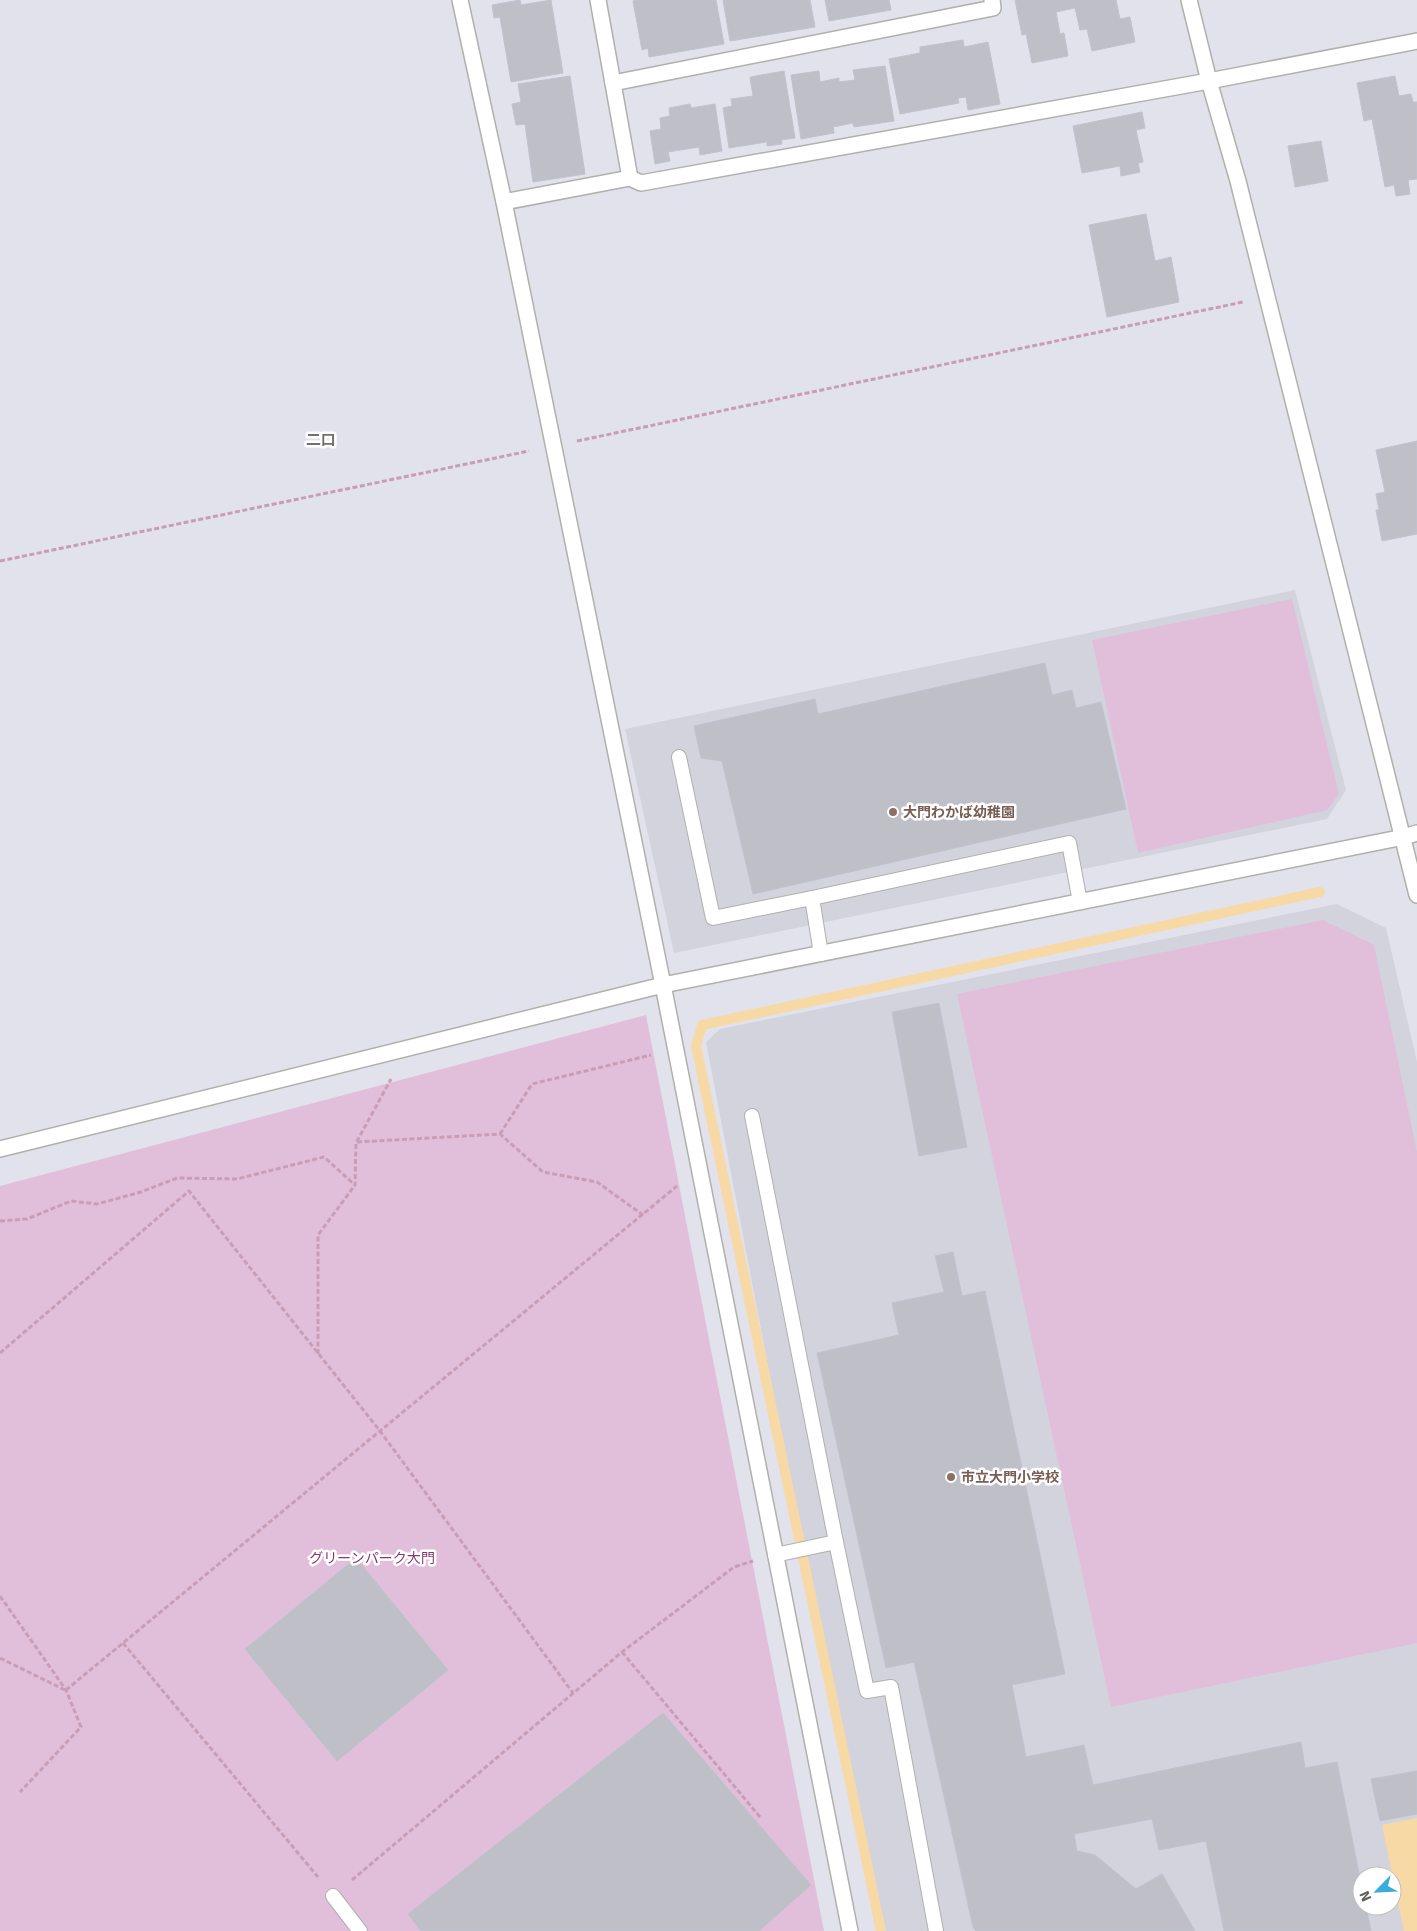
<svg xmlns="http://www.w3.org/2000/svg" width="1417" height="1931" viewBox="0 0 1417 1931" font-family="Signika,'Noto Sans JP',sans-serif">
	<rect width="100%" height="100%" fill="#e1e2eb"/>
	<g fill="#d3d3de" fill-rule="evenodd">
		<path d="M1295,590L1346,790L1327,819L674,953L625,729Z"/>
		<path d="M1337,904L1386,928L1417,1062V1931H876L706,1042L720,1029ZM1362,1876H1392V1906H1362Z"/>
	</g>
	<g fill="#e1bfdb">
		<path d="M1292,599L1339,794L1327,810L1138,853L1092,640Z"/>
		<path d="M1323,920L1374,945L1417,1152V1643L1111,1707L957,994Z"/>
		<path d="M646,1015L824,1931H0V1186Z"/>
	</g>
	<path fill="#f7d9a6" d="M1417,1818V1931H1404L1382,1825Z"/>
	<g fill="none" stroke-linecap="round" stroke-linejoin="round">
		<path stroke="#f7d9a6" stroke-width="10" d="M881,1931L696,1046L702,1025L1320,892"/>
	</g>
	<g fill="#bebfc7" stroke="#c0c2cf">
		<path d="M520,0L521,5L551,0L563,73L511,82L500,17L494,18L492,5Z"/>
		<path d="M637,0H716L724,44L649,57L648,48L642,50L633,1Z"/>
		<path d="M723,0H810L815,27L730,41Z"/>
		<path d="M825,0H889L891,10L829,21Z"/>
		<path d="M1015,0H1116L1120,19L1130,17L1135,42L1092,51L1087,29L1080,30L1075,8L1056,12L1060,34L1064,33L1068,56L1032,63L1026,34L1022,35Z"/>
		<path d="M963,40L964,47L988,42L1000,104L968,110L966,97L958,98L959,103L900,114L889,59L920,53V47Z"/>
		<path d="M885,66L894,121L854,127L853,123L833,127L834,133L801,139L791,75L819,71L820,82L839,78V82L855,80L853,70Z"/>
		<path d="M784,71L795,138L781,140L782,144L767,146V142L729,148L723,108L732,106L731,99L753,96L750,77Z"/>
		<path d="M570,76L585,174L533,182L525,124L516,125L512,104L521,102L518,84Z"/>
		<path d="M1395,76L1399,96L1411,94L1413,102H1417V179L1408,180L1410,194L1396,196L1394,185L1385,187L1372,119L1364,121L1357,83Z"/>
		<path d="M690,104L691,108L715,104L722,151L700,155L699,147L668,152L670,161L655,164L650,131L661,129L660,118L670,116L669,108Z"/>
		<path d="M1142,112L1145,128L1136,130L1143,162L1138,163L1140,172L1121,176L1120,166L1082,173L1073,126Z"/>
		<path d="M1321,141L1328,181L1295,187L1288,146Z"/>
		<path d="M1146,214L1155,261L1171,257L1179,302L1107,317L1089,225Z"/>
		<path d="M1417,441V534L1382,541L1376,510H1379L1376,494L1385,492L1376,450Z"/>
		<path d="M1045,663L1052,695L1072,690L1076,708L1101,702L1126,809L753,894L722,761L701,758L694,726L815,699L818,714Z"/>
		<path d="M939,1003L967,1147L919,1156L892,1012Z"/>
		<path d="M953,1252L962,1296L985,1291L1065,1674L1012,1685L1026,1757L1084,1745L1093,1785L1301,1742L1305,1768L1337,1762L1362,1888V1906H1366L1371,1931H1224L1206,1841L1159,1850L1152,1819L1074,1834L1077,1851L1095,1855L1136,1889L1162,1874L1195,1931H976L973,1927L914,1662L886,1668L817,1353L899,1335L892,1303L944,1292L935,1256Z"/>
		<path d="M356,1558L448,1670L337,1761L245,1649Z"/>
		<path d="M663,1713L811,1885L759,1931H421L408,1914Z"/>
		<path d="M1417,1771V1814L1380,1821L1371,1779Z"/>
	</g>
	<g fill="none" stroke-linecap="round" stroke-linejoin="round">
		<defs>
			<g id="service">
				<path d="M679,757L713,918L812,898L821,954"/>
				<path d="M812,898L1069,843L1080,902"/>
				<path d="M752,1116L836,1542L775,1555"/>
				<path d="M836,1542L867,1691L891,1687L936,1931"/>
				<path d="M333,1896L360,1931"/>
			</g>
			<g id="minor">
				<path d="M460,0L504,202L663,985"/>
				<path d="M613,83L993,8L992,0"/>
				<path d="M630,178L641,183L1209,81L1417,41"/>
				<path d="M504,202L630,178L598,0"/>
				<path d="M1404,837L1417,833"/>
			</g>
			<g id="tertiary">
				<path d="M1189,0L1209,81L1238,181L1417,895"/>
				<path d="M663,985L850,1931"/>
				<path d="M0,1149L663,985L1404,837"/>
			</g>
		</defs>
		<use href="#service" stroke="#b1b0ab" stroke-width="16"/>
		<use href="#minor" stroke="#b1b0ab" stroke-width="18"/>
		<use href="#tertiary" stroke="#b1b0ab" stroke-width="18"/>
		<g stroke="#c99eb5" stroke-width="3" stroke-dasharray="5 2.5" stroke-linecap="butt">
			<path d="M577,441L1243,302"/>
			<path d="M0,561L529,451"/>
			<path d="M500,1134L532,1084L651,1055"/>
			<path d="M357,1142L500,1134L543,1172L597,1182L643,1215"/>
			<path d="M0,1221L27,1219L71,1201L97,1204L141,1192L177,1178L237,1179L324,1157L355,1185L356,1143L391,1079"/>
			<path d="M0,1353L189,1191L380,1431L573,1693"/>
			<path d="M318,1354V1235L355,1185"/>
			<path d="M0,1596L66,1690L81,1727L20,1792"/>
			<path d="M123,1643L318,1877"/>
			<path d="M622,1652L760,1817"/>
			<path d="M0,1658L65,1690"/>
			<path d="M66,1690L677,1186"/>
			<path d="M352,1880L622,1652L734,1567L753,1561"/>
		</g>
		<use href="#service" stroke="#fff" stroke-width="14"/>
		<use href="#minor" stroke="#fff" stroke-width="15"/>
		<use href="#tertiary" stroke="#fff" stroke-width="15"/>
	</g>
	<g fill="#8d6e63" stroke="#fff" stroke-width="2">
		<circle cx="893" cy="812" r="5"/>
		<circle cx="951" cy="1477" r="5"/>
	</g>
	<g text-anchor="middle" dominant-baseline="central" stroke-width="5" stroke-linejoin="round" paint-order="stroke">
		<g font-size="14" font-weight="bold" fill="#785e54" stroke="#fff" text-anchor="start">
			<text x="903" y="812">大門わかば幼稚園</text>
			<text x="961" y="1477">市立大門小学校</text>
		</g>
		<g font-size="14" fill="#7f3b6e" stroke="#fff">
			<text x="372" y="1558">グリーンパーク大門</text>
		</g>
		<g font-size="15" font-weight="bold" fill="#73706b" stroke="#fff">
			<text x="321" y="440">二口</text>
		</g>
	</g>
	<g transform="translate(1377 1891) rotate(246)"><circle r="24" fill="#ffffff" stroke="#c0bfbd"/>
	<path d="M0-4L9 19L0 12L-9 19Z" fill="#39adda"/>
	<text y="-8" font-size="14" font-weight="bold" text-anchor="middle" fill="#615f5a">N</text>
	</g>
</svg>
